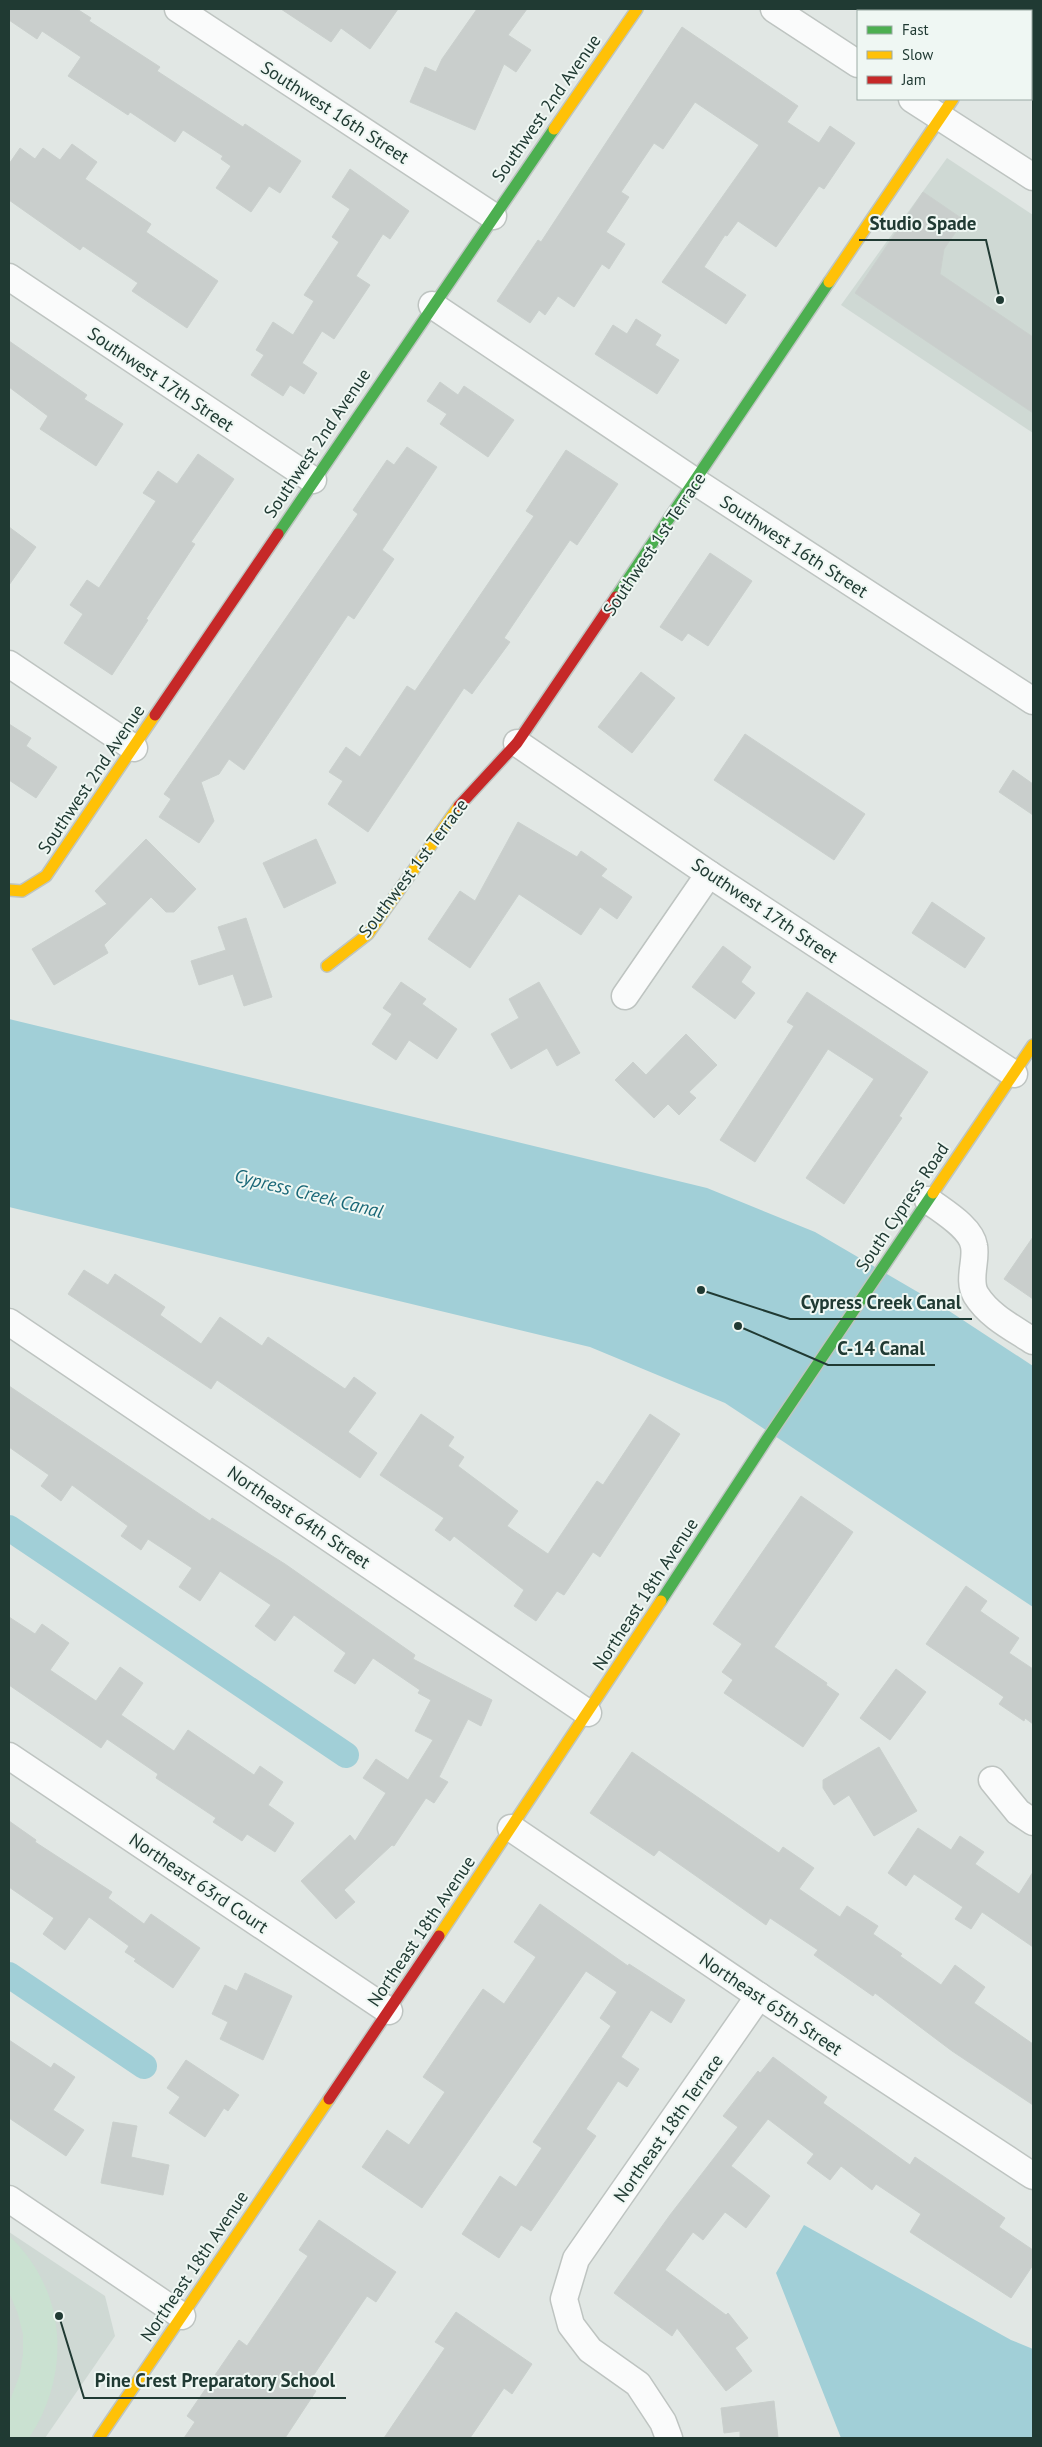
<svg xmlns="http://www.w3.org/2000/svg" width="1042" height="2447" viewBox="0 0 1042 2447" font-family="'PT Sans',sans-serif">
	<rect width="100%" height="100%" fill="#e1e7e4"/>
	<g fill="#cfd9d4">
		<path d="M947,158L1033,215V433L841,305Z"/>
		<path d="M9,2232L105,2296L115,2336L45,2438H9Z"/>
	</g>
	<path fill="#cae1d1" d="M9,2236C67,2289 72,2374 29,2438H9V2403L20,2374L23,2354V2334L18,2314L9,2292Z"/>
	<g fill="#a1cfd7">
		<path d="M9,1019L707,1188L815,1232L940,1305L1033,1366V1607L725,1403L590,1347L9,1207Z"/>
		<path d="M804,2225L1011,2340L1033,2349V2438H841L776,2273Z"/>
	</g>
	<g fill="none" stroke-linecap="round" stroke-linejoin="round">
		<g stroke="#a1cfd7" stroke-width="26">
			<path d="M9,1528L346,1755"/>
			<path d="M9,1975L144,2066"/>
		</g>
	</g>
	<g fill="#c9cecc" stroke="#cad0cd">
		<path d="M9,9H77L91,18L89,21L160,67L157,71L243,127L245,124L301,161L280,193L269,186L251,212L216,188L231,166L221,159L223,156L183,130L175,142L130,112L128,115L68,76L81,57L42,31L37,39L9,20Z"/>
		<path d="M281,9H398L370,49L341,28L331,42Z"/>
		<path d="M477,9H527L508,35L531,50L516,72L504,64L475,130L410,102L425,67L436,72L442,59Z"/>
		<path d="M682,27L798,106L787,122L819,143L830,126L855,143L824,189L819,186L776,247L738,221L727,236L725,235L704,267L746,295L726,324L662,282L759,145L695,102L663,149L654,143L621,192L629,197L606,232L625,244L609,269L602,264L574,307L558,296L545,315L539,310L530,323L497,301L538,240L541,242Z"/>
		<path d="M72,144L97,162L85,179L151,224L146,232L218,281L187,328L132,291L138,283L83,246L80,250L9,200V164L20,148L35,159L43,148L60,160Z"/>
		<path d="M350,169L409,211L390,239L383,234L356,276L370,285L334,339L322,331L302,363L317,373L304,394L290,385L283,396L251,375L264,355L256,350L273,322L293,335L314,301L304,295L339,242L332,237L350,209L332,197Z"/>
		<path d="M923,192L964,220L944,249L940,274L1033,337V413L855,293Z"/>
		<path d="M636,319L661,335L655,345L679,360L657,394L595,354L613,325L627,334Z"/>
		<path d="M9,341L87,395L84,399L123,424L96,466L40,429L48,416L9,387Z"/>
		<path d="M440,382L458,395L464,386L514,420L488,457L440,424L447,414L427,401Z"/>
		<path d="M407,447L437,467L382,550L394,559L354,619L348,615L244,770L229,759L219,774L201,782L214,821L199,843L159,817L171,799L164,794L358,514L353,510L387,460L394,465Z"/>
		<path d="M566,450L618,484L577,545L570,540L504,638L510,642L472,694L464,688L368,832L328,804L343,781L329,772L346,747L360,757L407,686L415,691L534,516L526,511Z"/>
		<path d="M198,454L234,479L191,542L195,544L146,619L148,620L112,675L64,643L83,614L70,605L87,580L99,588L156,501L143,493L158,471L177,484Z"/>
		<path d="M9,527L36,547L9,585Z"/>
		<path d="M710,553L752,581L708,646L688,633L682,641L660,627Z"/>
		<path d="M641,672L675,698L632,753L598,727Z"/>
		<path d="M9,724L31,738L26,746L57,767L36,798L9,780Z"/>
		<path d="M745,734L865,814L834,860L714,780Z"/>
		<path d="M1013,770L1033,784V815L999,792Z"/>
		<path d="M518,822L577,857L581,851L607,869L601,876L632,897L617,919L600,907L581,935L519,894L470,968L428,939L460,891L475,901Z"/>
		<path d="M146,839L196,889L174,912H166L151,897L104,945L108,953L54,985L32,949L107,904L95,891Z"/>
		<path d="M316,839L336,883L284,908L263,863Z"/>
		<path d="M932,902L985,938L965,968L912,933Z"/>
		<path d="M246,918L272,997L244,1006L233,974L199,985L191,961L226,950L218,927Z"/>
		<path d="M723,946L751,967L741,982L755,993L735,1019L692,987Z"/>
		<path d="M401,982L426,999L422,1004L457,1029L437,1059L409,1040L396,1060L372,1044L392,1014L383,1008Z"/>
		<path d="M539,982L580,1053L557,1066L547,1048L511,1069L491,1034L519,1018L509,999Z"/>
		<path d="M807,992L928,1072L899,1116L902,1118L844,1204L806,1178L874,1079L828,1049L755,1162L720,1140L794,1026L787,1022Z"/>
		<path d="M686,1034L717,1065L689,1092L696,1098L679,1115L668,1104L654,1118L615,1080L633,1062L646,1075Z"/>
		<path d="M1033,1237V1299L1004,1279Z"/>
		<path d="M84,1270L108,1285L115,1274L165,1307L160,1315L201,1344L220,1317L262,1346L268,1337L345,1389L354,1377L376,1393L348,1432L377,1453L360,1478L217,1380L211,1389L68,1294Z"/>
		<path d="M9,1386L210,1521L212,1518L285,1564L415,1655L413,1659L492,1700L481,1726L468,1719L439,1777L448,1782L434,1803L426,1798L394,1846L392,1845L344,1890L355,1902L336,1919L301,1881L350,1835L355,1841L386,1793L363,1778L376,1759L408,1780L433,1740L415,1731L431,1700L418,1693L420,1690L373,1658L355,1684L334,1671L346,1653L294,1615L275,1641L255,1626L271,1605L220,1571L200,1601L179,1587L192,1568L148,1539L141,1550L121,1536L128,1526L72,1485L61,1501L41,1486L49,1475L9,1447Z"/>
		<path d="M421,1414L454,1437L448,1446L464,1457L458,1466L518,1511L507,1526L548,1554L597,1481L603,1485L650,1414L680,1434L600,1557L593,1552L564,1595L557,1591L536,1621L514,1606L524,1590L454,1536L450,1541L435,1530L444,1518L380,1475Z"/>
		<path d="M801,1496L853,1532L774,1647L827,1683L826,1685L839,1694L803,1747L724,1693L733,1680L722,1672L742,1644L713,1624Z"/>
		<path d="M966,1586L987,1601L980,1611L1019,1638L1009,1653L1033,1669V1724L1025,1718L1024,1721L999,1704L1004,1697L926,1644Z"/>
		<path d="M9,1617L35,1634L42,1624L69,1643L50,1670L96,1701L120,1667L143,1683L121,1715L174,1751L188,1730L254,1775L260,1766L283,1782L268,1805L294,1823L275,1852L247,1834L242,1841L213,1822L216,1818L156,1778L158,1774L107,1739L101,1748L9,1685Z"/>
		<path d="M896,1669L926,1692L890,1740L860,1718Z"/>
		<path d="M879,1747L917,1811L874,1836L849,1795L834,1805L823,1788V1780Z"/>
		<path d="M632,1752L779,1853L783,1847L814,1868L799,1889L840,1917L847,1906L878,1926L873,1934L902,1954L900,1956L941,1985L955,1965L985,1987L974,2003L1033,2044V2105L952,2051L875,1993L873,1996L814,1955L818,1950L770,1918L766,1925L659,1850L654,1856L590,1813Z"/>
		<path d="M9,1821L36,1840L35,1842L112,1892L108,1898L144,1924L151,1914L200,1948L173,1988L134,1961L136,1959L125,1952L129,1946L89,1917L65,1950L43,1934L54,1918L9,1887Z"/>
		<path d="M918,1828L951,1850L960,1836L984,1852L975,1864L1019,1894L1033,1872V1947L982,1912L971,1929L955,1919L963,1907L914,1874L906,1886L888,1873Z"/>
		<path d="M540,1904L628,1966L629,1964L685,2000L671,2023L651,2010L621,2057L639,2069L627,2087L618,2081L586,2129L596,2136L531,2231L521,2225L499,2258L462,2234L500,2176L516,2187L542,2148L533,2142L611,2026L600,2018L617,1992L586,1971L422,2208L362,2167L387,2130L409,2145L445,2092L423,2077L458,2025L483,1989L504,2004L536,1957L514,1942Z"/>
		<path d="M245,1973L292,1996L263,2060L220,2039L228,2022L212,2014L225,1985L237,1991Z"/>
		<path d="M9,2040L51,2068L54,2063L75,2077L53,2110L84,2130L66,2156L9,2118Z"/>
		<path d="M773,2057L827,2097L823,2103L910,2165L915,2157L1005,2218L999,2227L1033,2250V2265L1011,2298L910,2232L921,2214L876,2184L872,2190L841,2166L830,2180L807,2163L814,2154L768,2119L731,2166L770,2196L746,2228L725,2212L703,2240L693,2232L665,2270L726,2315L728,2313L748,2338L735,2348L752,2371L726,2391L677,2328L672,2336L614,2293L670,2215L738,2127L723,2116L758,2071L760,2073Z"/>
		<path d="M186,2060L239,2095L228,2111L224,2108L205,2137L169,2113L180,2097L167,2088Z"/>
		<path d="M113,2122L137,2126L131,2157L169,2165L163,2195L101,2183Z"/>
		<path d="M319,2220L396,2272L376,2302L367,2296L307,2385L316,2391L285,2438H184L195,2422L187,2416L239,2340L247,2346L308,2256L299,2250Z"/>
		<path d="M456,2312L532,2364L512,2394L504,2388L470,2438H384L445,2348L435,2342Z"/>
		<path d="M774,2401L778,2438H740V2431L724,2433L721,2408Z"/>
	</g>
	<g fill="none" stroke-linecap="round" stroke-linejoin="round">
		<defs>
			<g id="street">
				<path d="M178,9L493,216"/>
				<path d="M774,9L858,64"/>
				<path d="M1013,11L1014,9"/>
				<path d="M912,99L1033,177"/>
				<path d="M9,277L313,480"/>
				<path d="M432,305L696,482L1033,701"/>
				<path d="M9,664L134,748"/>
				<path d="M517,743L709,874L1014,1074"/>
				<path d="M625,996L709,874"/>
				<path d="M928,1200C942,1211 971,1227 974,1246C977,1261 967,1280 976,1295C989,1316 1013,1328 1033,1341"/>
				<path d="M9,1322L588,1713"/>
				<path d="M9,1756L389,2011"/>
				<path d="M992,1780L1018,1812L1033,1822"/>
				<path d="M511,1828L759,1996L1033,2176"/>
				<path d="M9,2199L182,2316"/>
				<path d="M669,2438L663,2422L638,2384L590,2350L571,2325L564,2299L576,2259L759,1996"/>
			</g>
			<g id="fast">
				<path d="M278,534L554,129"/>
				<path d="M616,597L829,282"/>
				<path d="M661,1601L767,1439L933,1193"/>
			</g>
			<g id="slow">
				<path d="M554,129L637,9"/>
				<path d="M829,282L953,99"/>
				<path d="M9,890L22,891L46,876L155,715"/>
				<path d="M327,966L368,934L459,806"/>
				<path d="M933,1193L1033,1045"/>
				<path d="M439,1936L661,1601"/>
				<path d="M99,2438L329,2099"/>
			</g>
			<g id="jam">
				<path d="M155,715L278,534"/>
				<path d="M459,806L517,743L616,597"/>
				<path d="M329,2099L439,1936"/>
			</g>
		</defs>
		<use href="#street" stroke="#bec4c1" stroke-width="29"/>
		<use href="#fast" stroke="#bec5c2" stroke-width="14"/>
		<use href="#slow" stroke="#bec5c2" stroke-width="14"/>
		<use href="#jam" stroke="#bec5c2" stroke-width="14"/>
		<use href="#street" stroke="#fafbfb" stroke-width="26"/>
		<use href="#fast" stroke="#4caf50" stroke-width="11"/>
		<use href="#slow" stroke="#ffc107" stroke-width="11"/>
		<use href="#jam" stroke="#c62828" stroke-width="11"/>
	</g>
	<g text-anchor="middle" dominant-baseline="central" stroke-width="4" stroke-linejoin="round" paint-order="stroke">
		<g font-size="18" fill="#203a33" stroke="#eff7f3">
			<text transform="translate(546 108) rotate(-55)">Southwest 2nd Avenue</text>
			<text transform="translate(335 112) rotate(33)">Southwest 16th Street</text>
			<text transform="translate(161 379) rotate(34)">Southwest 17th Street</text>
			<text transform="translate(317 443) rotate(-56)">Southwest 2nd Avenue</text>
			<text transform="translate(654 544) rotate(-56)">Southwest 1st Terrace</text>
			<text transform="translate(794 546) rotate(33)">Southwest 16th Street</text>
			<text transform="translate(91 779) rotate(-56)">Southwest 2nd Avenue</text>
			<text transform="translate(413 868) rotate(-53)">Southwest 1st Terrace</text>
			<text transform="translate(765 910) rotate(34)">Southwest 17th Street</text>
			<text transform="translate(902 1207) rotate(-56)">South Cypress Road</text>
			<text transform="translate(299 1517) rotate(34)">Northeast 64th Street</text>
			<text transform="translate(645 1594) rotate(-57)">Northeast 18th Avenue</text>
			<text transform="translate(199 1883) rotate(34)">Northeast 63rd Court</text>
			<text transform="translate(421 1931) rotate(-56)">Northeast 18th Avenue</text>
			<text transform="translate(771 2004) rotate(34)">Northeast 65th Street</text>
			<text transform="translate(668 2128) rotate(-55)">Northeast 18th Terrace</text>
			<text transform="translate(194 2266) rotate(-56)">Northeast 18th Avenue</text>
		</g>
		<g font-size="19" font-style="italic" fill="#196777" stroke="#eff7f3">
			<text transform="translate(309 1193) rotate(14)">Cypress Creek Canal</text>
		</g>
	</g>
	<path fill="none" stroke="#203a33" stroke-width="2" d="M1000 300L986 240H859M701 1290L790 1319H972M738 1326L828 1365H935M59 2316L84 2398H346"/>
	<g fill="#203a33" stroke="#eff7f3" stroke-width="2">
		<circle cx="1000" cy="300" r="5"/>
		<circle cx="701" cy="1290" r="5"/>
		<circle cx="738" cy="1326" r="5"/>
		<circle cx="59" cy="2316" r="5"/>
	</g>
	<g font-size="19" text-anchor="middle" font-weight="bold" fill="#203a33" stroke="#eff7f3" stroke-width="4" stroke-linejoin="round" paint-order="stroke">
		<text x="923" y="230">Studio Spade</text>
		<text x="881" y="1309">Cypress Creek Canal</text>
		<text x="881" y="1355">C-14 Canal</text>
		<text x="215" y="2387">Pine Crest Preparatory School</text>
	</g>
	<rect width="1042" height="2447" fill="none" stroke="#203a33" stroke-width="20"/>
	<rect x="857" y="10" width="175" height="90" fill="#eff7f3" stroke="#9caba6"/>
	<rect x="867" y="26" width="25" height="8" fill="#4caf50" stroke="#9caba6"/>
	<text x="902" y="35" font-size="15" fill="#203a33">Fast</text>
	<rect x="867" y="51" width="25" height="8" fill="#ffc107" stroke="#9caba6"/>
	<text x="902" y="60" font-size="15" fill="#203a33">Slow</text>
	<rect x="867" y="76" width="25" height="8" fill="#c62828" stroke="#9caba6"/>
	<text x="902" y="85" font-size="15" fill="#203a33">Jam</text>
</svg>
